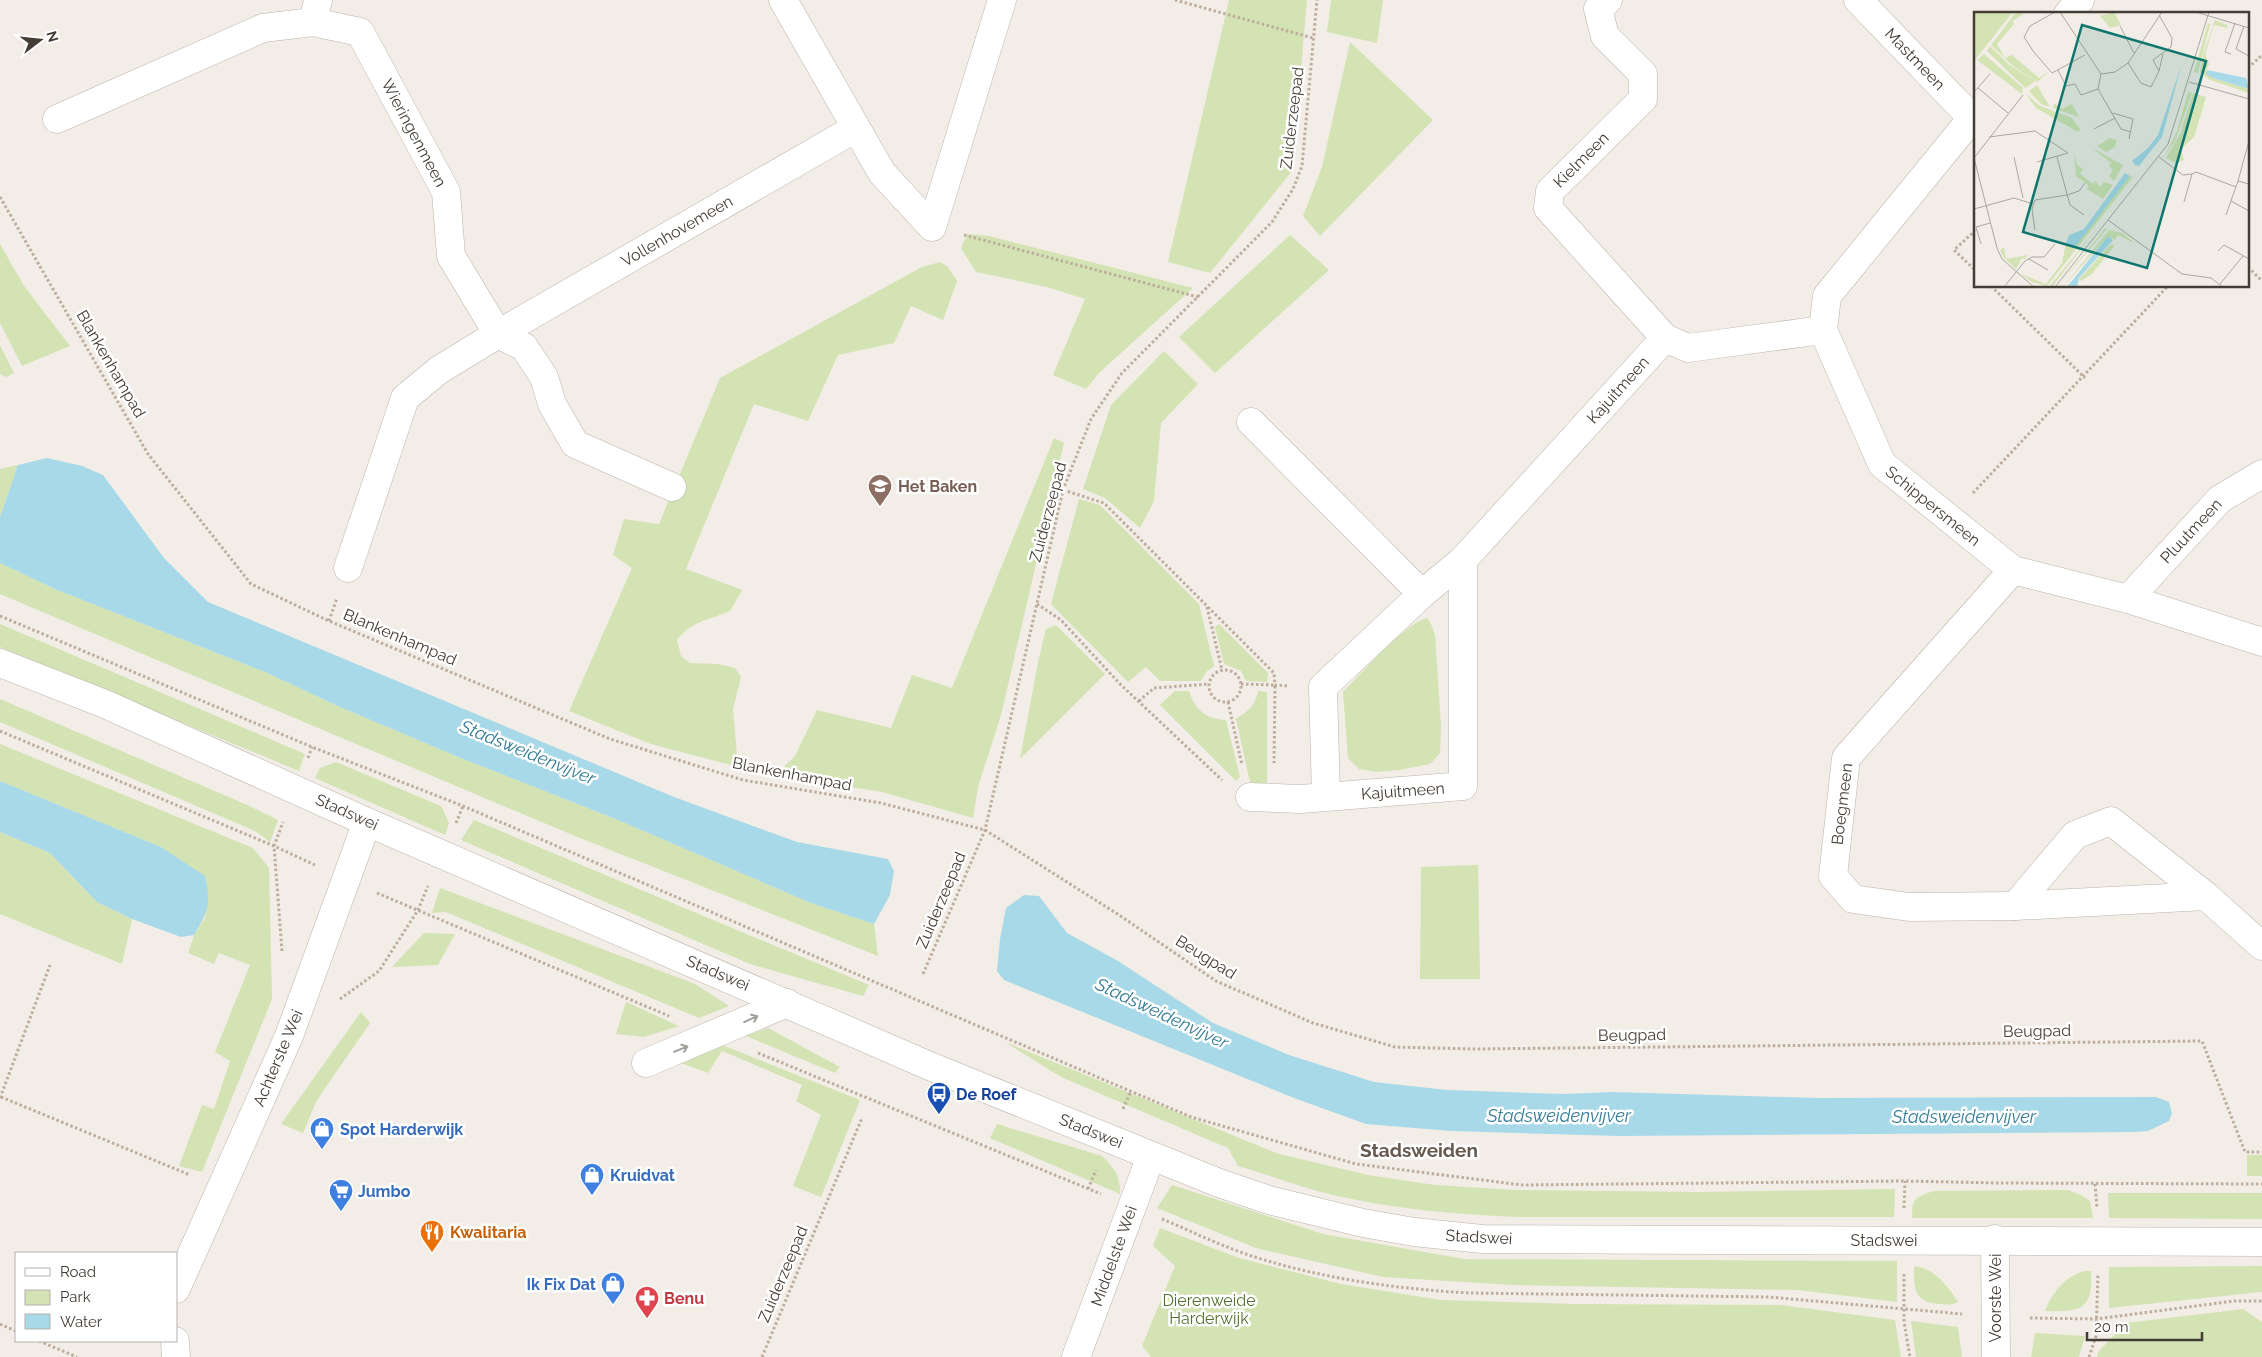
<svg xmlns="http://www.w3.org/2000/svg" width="2262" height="1357" viewBox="0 0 2262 1357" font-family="Raleway,sans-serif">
	<rect width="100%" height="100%" fill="#f2ede7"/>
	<g fill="#d4e3b3">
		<path d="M1229,0H1307L1292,171L1210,273L1168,262Z"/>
		<path d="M1331,0H1383L1377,43L1327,32Z"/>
		<path d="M1350,42L1433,120L1320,236L1303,216L1322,167Z"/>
		<path d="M967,234L989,236L1193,288L1100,372L1086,389L1053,375L1085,299L1047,287L976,272L961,248Z"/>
		<path d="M1290,235L1329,270L1215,373L1179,337Z"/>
		<path d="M0,244L24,286L70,346L22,366L0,323Z"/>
		<path d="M940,262L948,267L957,281L943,320L911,306L894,343L838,355L808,421L754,404L686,569L742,590L731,610C710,621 693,619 677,640L681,656L690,663L718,664L735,668L741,677L733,709L738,767L651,744L569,711L632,568L613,555L624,519L659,524L720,378L922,267Z"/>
		<path d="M0,345L14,373L6,377L0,374Z"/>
		<path d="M1164,351L1198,384L1161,423L1154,501L1140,528L1105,498L1083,489L1111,405Z"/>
		<path d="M1054,438L1064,443L1001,715L978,787L973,818L882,792L775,775L795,756L817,710L891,728L912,675L952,688Z"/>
		<path d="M18,465L0,517V469Z"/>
		<path d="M1079,499L1100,505L1199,604L1214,666L1206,672L1201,681H1160L1146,667L1128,682L1051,604Z"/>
		<path d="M0,563L55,589L265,672L340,707L456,756L618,820L811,903L874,924L878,956L575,836L0,594Z"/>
		<path d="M1427,618L1431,624L1435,635L1441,726L1440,753L1430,764L1399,770L1376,772L1359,769L1348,758L1343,692C1363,672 1402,625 1427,618Z"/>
		<path d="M0,624L305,754L299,771L0,647Z"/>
		<path d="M1219,624L1268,673L1267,682L1246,681L1241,671L1224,664L1215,627Z"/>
		<path d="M1056,625L1105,674L1020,759L1038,662L1046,629Z"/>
		<path d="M1175,691H1189C1195,710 1206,719 1226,720L1240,777L1236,781L1160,705Z"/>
		<path d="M1258,691L1267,692V791H1252L1236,719C1247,712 1256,705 1258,691Z"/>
		<path d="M0,699L245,804L278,820L270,842L255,831L0,722Z"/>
		<path d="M0,744L253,848L269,868L272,999L202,1172L179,1166L202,1105L214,1109L230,1061L215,1052L250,965L219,953L214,964L188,953L194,935L206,916L161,847L0,781Z"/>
		<path d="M336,762L441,806L449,823L445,835L315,778L320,768Z"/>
		<path d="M474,820L869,985L863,996L750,964L461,840Z"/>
		<path d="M0,832L50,853L96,901L132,919L122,964L0,914Z"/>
		<path d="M1478,865L1480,979H1420L1421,867Z"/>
		<path d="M440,888L695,984L729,1006L699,1018L446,912L432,913Z"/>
		<path d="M424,933L455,934L438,965L392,967Z"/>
		<path d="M626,1002L679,1026L644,1037L616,1034Z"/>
		<path d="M361,1012L370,1023L317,1100L303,1133L281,1124Z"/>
		<path d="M768,1028L840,1067L835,1073L746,1036Z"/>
		<path d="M1005,1042L1279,1154L1368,1175L1435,1185L1515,1190L1697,1192L1895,1189L1894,1217H1515C1454,1214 1393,1209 1333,1195C1301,1188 1270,1175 1238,1166L1228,1148L1061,1077Z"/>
		<path d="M722,1045L860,1100L821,1197L793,1186L821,1115L796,1101L802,1085L722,1051L708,1073L678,1062Z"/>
		<path d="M997,1124L1102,1156C1115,1169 1120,1175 1120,1194L990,1138Z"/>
		<rect x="2247" y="1155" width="15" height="21"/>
		<path d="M1172,1185L1323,1234L1464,1259L1897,1261V1302L1798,1290L1512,1285L1383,1277L1256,1248L1157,1208Z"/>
		<path d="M2068,1190L2083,1196L2090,1201L2093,1218H1912C1912,1198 1915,1197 1934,1191Z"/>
		<path d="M2108,1193H2262V1219L2109,1218Z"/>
		<path d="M1160,1228L1239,1258L1341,1284L1441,1300L1575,1304L1781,1305L1895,1320L1901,1357H1151L1142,1346L1175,1266L1153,1246Z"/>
		<path d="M1914,1266C1934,1268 1948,1286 1958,1302C1951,1306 1946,1304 1938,1304C1913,1302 1914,1287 1914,1266Z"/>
		<path d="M2262,1266V1292L2109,1308V1267Z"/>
		<path d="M2085,1271H2091C2093,1310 2081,1312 2045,1311C2052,1293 2065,1276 2085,1271Z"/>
		<path d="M2243,1309L2262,1322V1357H2097L2098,1352L2126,1323Z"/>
		<path d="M1911,1321L1958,1327L1962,1357H1916Z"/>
		<path d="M2035,1333L2085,1336L2079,1357H2031Z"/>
	</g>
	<g fill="#a8d9e9">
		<path d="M47,458L82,466L103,475L164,558L208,602L674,797L797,842L888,859L894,871L890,895L874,924L811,903L618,820L456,756L340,707L265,672L55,589L0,563V517L18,465Z"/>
		<path d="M0,781L161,847L205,876C211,904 209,910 194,935L181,937L132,919L97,902L50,853L0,832Z"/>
		<path d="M1024,895L1039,896L1067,933L1118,961L1213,1023L1289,1055L1374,1082L1447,1090L1564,1094L1612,1092L1818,1098L2156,1097L2169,1102L2172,1113L2169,1121L2148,1131L2134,1132L1619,1136L1451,1131L1366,1124L1294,1098L1004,980L997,971L1000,939L1006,908Z"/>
	</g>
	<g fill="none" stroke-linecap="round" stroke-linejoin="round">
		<defs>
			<g id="minor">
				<path d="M783,0L882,173L932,227L1002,0"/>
				<path d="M1608,0L1598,9L1605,36L1643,74V99L1550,191L1548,208L1665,338"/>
				<path d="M1858,0L1972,118"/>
				<path d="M2068,14L2080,0"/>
				<path d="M313,22L318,0"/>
				<path d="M1976,113L1827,296L1823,330L1882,464L2013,570L2128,599L2262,642"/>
				<path d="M57,119L263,28L313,22L360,32L446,192L451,256L498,334L524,347L544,377L552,404L575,444L672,487"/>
				<path d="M1251,422L1422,594"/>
				<path d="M348,568L405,398L439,370L498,334L856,128"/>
				<path d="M2013,570L1846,758L1833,876L1853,899L1909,907L2015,906"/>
				<path d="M2128,599L2220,499L2262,474"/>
				<path d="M0,663L105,704L367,822L932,1067L1219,1183L1269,1200L1363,1223L1414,1232L1482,1239L2262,1242"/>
				<path d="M1326,796L1323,687L1422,594L1463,560L1665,338L1688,348L1823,330"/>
				<path d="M1250,797L1301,799L1463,786V560"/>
				<path d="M2206,896L2015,906L2075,835L2111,821L2206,896L2262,946"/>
				<path d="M646,1063L787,1003"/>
				<path d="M1995,1239L1996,1357"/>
				<path d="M176,1289L289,1036L367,822"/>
				<path d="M175,1341L176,1357"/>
				<path d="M1076,1357L1151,1156"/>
			</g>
		</defs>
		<use href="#minor" stroke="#bcb3aa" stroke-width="29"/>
		<g stroke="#bdad9d" stroke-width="3" stroke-dasharray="2.5 2.5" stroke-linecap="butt">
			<path d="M1175,0L1313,38"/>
			<path d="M2248,68L2262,55"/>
			<path d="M0,197L148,454L251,584L329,621L610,739L743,780L881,803L985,830L1119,915L1216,981L1313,1023L1395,1047L1475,1049L2202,1041L2245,1152H2262"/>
			<path d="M1976,230L1954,250L1976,271"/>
			<path d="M964,235L1198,297"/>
			<path d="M2248,267L2262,281"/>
			<path d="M1991,286L2085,378"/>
			<path d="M1063,490L1104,503L1274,673L1275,685L1289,686"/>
			<path d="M1973,493L2168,286"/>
			<path d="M1037,604L1061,620L1120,684L1222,780"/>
			<path d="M1207,607L1222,670"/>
			<path d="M0,616L312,747L463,806L1191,1117L1356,1164L1522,1185L1905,1181L1999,1183L2262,1184"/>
			<path d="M329,621L337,598"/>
			<circle cx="1225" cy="686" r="16"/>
			<path d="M1241,684L1275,685L1274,763"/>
			<path d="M1139,701L1154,688L1209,684"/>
			<path d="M1228,702L1242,765"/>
			<path d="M0,731L274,846L315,865"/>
			<path d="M308,758L312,747"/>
			<path d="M456,823L463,806"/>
			<path d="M377,893L669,1016"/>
			<path d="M282,951L274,846L283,822"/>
			<path d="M923,974L985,830L1063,490L1091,419L1122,373L1272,222L1293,189L1302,166L1317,0"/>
			<path d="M340,999L379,971L418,910L428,886"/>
			<path d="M758,1053L1101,1194"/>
			<path d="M1,1097L190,1175"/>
			<path d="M0,1098L50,965"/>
			<path d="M1123,1109L1131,1091"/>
			<path d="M2095,1184L2097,1208"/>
			<path d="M1088,1189L1096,1170"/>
			<path d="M1904,1208L1905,1181"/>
			<path d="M1162,1219C1193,1232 1223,1247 1255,1257C1324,1279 1397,1289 1470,1293L1769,1297L1962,1314"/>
			<path d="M1904,1274V1322L1910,1357"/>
			<path d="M2030,1318L2096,1319L2234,1301H2262"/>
			<path d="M0,1324L16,1331"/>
			<path d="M39,1341L77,1357"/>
			<path d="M762,1357L862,1118"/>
			<path d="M2089,1357L2096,1336L2098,1274"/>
		</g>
		<use href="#minor" stroke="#fff" stroke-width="28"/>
	</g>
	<defs><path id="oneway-shaft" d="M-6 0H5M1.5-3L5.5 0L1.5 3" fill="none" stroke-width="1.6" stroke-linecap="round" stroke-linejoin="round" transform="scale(1.25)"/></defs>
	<g stroke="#a29e9a">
		<use href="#oneway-shaft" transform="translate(751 1019) rotate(-24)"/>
		<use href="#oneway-shaft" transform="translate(681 1049) rotate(-22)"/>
	</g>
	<defs>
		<symbol id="school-pin" viewBox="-11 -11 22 30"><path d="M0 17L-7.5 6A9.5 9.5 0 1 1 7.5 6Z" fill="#8d6e63" stroke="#fff"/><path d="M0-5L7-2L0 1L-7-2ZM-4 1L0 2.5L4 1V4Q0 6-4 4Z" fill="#fff"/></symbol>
		<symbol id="bus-pin" viewBox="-11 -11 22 30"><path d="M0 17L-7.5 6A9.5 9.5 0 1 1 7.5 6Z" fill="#1a4fb4" stroke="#fff"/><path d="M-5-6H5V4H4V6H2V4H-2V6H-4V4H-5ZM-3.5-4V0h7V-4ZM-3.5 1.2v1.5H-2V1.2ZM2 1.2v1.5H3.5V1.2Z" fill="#fff"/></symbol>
		<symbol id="shop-pin" viewBox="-11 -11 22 30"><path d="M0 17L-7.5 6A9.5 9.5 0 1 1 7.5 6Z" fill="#3f7fe0" stroke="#fff"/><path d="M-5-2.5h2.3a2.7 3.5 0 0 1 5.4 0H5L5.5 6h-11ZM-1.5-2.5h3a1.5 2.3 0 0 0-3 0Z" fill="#fff"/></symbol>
		<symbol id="supermarket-pin" viewBox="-11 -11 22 30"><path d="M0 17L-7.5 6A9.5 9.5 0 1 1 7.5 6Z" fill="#3f7fe0" stroke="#fff"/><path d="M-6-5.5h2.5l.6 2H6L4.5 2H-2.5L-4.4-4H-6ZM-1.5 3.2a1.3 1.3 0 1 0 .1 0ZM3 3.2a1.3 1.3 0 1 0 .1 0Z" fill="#fff"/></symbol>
		<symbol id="restaurant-pin" viewBox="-11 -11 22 30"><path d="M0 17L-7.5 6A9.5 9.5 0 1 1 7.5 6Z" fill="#e8710a" stroke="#fff"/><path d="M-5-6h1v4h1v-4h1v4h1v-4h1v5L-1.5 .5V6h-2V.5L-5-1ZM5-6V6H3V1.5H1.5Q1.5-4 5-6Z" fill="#fff"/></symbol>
		<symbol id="pharmacy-pin" viewBox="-11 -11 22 30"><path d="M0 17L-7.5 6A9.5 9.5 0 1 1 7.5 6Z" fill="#e0444e" stroke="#fff"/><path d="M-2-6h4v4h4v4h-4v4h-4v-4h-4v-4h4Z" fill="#fff"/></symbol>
	</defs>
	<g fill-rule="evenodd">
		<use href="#school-pin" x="866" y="472" width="28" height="38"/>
		<use href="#bus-pin" x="925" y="1080" width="28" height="38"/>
		<use href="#shop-pin" x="308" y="1115" width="28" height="38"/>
		<use href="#shop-pin" x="578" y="1161" width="28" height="38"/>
		<use href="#supermarket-pin" x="327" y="1177" width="28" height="38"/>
		<use href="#restaurant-pin" x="418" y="1218" width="28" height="38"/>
		<use href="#shop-pin" x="599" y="1270" width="28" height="38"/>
		<use href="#pharmacy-pin" x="633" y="1284" width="28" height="38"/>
	</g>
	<g text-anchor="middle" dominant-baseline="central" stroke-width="5" stroke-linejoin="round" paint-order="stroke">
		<g font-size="16" fill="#443d36" stroke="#fff">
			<text transform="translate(1915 59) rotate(46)">Mastmeen</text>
			<text transform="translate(1292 118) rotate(-83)">Zuiderzeepad</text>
			<text transform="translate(414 133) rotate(62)">Wieringenmeen</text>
			<text transform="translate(1581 160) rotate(-45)">Kielmeen</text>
			<text transform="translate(677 231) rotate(-30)">Vollenhovemeen</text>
			<text transform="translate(111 364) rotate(60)">Blankenhampad</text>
			<text transform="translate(1618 390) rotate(-48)">Kajuitmeen</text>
			<text transform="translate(1933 506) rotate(39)">Schippersmeen</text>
			<text transform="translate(1048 512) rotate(-75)">Zuiderzeepad</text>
			<text transform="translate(2191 531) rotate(-47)">Pluutmeen</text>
			<text transform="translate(400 637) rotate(23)">Blankenhampad</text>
			<text transform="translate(792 774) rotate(11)">Blankenhampad</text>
			<text transform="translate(1403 791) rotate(-4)">Kajuitmeen</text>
			<text transform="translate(1842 804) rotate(-83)">Boegmeen</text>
			<text transform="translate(347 812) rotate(24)">Stadswei</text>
			<text transform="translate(941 900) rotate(-67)">Zuiderzeepad</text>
			<text transform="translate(1206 957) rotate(32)">Beugpad</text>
			<text transform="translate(718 973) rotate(23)">Stadswei</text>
			<text transform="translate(2037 1031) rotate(-1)">Beugpad</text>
			<text transform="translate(1632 1035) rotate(-1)">Beugpad</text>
			<text transform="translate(278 1058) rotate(-67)">Achterste Wei</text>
			<text transform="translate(1091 1131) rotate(22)">Stadswei</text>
			<text transform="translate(1479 1237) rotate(3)">Stadswei</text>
			<text x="1884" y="1240">Stadswei</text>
			<text transform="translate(1114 1256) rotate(-70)">Middelste Wei</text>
			<text transform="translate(783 1274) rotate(-67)">Zuiderzeepad</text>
			<text transform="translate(1995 1298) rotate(-90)">Voorste Wei</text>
		</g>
		<g font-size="16" font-weight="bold" fill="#785e54" stroke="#fff" text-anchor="start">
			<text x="898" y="486">Het Baken</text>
		</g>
		<g font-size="16" font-weight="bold" fill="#164399" stroke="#fff" text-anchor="start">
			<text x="956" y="1094">De Roef</text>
		</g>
		<g font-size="16" font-weight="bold" fill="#366cbe" stroke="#fff" text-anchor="start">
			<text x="340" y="1129">Spot Harderwijk</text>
			<text x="610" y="1175">Kruidvat</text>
			<text x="358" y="1191">Jumbo</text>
			<text x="596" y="1284" text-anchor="end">Ik Fix Dat</text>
		</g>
		<g font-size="16" font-weight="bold" fill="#c56008" stroke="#fff" text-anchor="start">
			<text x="450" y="1232">Kwalitaria</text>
		</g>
		<g font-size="16" font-weight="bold" fill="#be3a42" stroke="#fff" text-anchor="start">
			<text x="664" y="1298">Benu</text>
		</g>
		<g font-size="16" fill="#52702f" stroke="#fff">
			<text x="1209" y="1300">Dierenweide<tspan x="1209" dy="18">Harderwijk</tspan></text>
		</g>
		<g font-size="18" font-style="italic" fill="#357d97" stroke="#fff">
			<text transform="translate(528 752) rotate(22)">Stadsweidenvijver</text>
			<text transform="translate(1162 1013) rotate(25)">Stadsweidenvijver</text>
			<text x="1559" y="1115">Stadsweidenvijver</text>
			<text x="1964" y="1116">Stadsweidenvijver</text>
		</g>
		<g font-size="19" font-weight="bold" fill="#66594f" stroke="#fff">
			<text x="1419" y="1150">Stadsweiden</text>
		</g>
	</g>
	<g transform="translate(1974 12)">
		<rect width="275" height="275" fill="#f2ede7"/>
		<path d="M0,0H39L0,49ZM42,0L50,2L39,9L40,12L23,32L31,46L38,43L65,66L75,60L63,70L39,54L17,33ZM140,0L147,13L136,16L126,4ZM241,8L253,13V16L240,13L231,42L235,52L232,59L239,66L275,77V81L236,68L226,60L230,40ZM234,11L236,12L224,61L220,60ZM16,34L34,52L61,69L52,76L49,74L13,39ZM10,42L49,76L48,82L3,48ZM63,73L76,95L67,92L55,79ZM214,80L218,81L202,127L190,146L203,119ZM219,81L232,85L220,125L207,137L210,148L202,151L192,146L206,122ZM52,82L66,94L98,106L106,117L104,120L62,96ZM80,91L88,97L98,92L105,105L79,96ZM136,126L143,128L141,135L132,140L123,134ZM117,135L149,153L140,169L135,164L139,158L135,154L137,151ZM100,140L103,153L109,157L106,162L119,172L122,168L125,175L130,170L139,173L129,187L113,177L114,173L102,164ZM156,164L159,165L73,274L58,270L47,262L72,272L88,251L92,231L99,236ZM126,212L78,275H75ZM131,216L133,217L83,275L129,219ZM135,218L148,221L162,232L144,223L141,228L134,224L89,275ZM137,232L140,234L118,262L107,269L105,267ZM30,235L32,247L54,243L51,247L48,246L42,257L30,246L26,238Z" fill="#d4e3b3"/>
		<path d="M208,51L188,125L165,154L161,153L158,149L174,136L184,123ZM233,58L272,66L275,77L239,66L232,62ZM151,161L156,164L104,231L99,236L92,231L95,223L110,217ZM134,224L139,228L105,266L103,275H93Z" fill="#a8d9e9"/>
		<path fill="none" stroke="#aca7a0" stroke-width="1" d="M81,0L56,14L50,25L59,39L78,61L111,43M86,0L127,62L141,60L154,51L188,0M222,0L275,16M185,3L198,26L197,35L179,48L185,59L189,42M146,14L160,41M270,14L262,37L275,44M257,42L251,40L261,11M154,51L167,71L177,75L185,59M84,58L92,74L101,72L107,83L124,77M127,62L124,77L147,117L157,120M215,70L275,87M4,76L34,101M0,80L16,62M49,83L0,146L23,236L28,247L60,275M139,101L159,107L155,127M120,117L141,106M15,125L61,119L94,141L63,150M40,145L49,186M83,145L96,193L110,203M185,145L209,163L218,162M264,169L275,129M257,189L275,199M210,190L218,162L222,160L262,175M0,197L40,186L59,192M252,203L264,169L275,172M134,208L208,262M61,218L58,197L61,188L93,183L105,179L111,171M7,232L2,215L16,211M244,239L250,233L275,247M55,247L74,258M208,262L237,266L249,275M246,272L269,244M30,275L51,249L58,245H70L81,232M81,275L194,132L235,0"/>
		<path fill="#0f766e" fill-opacity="0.15" stroke="#0f766e" stroke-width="2.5" d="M108,13L232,49L173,256L49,220Z"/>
		<rect width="275" height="275" fill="none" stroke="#443d36" stroke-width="2.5"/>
	</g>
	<rect x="15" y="1252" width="162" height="90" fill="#ffffff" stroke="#b4b1af"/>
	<rect x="25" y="1268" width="25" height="8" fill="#ffffff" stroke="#b4b1af"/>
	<text x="60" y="1277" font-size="15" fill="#443d36">Road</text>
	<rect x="25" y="1290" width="25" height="15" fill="#d4e3b3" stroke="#b4b1af"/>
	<text x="60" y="1302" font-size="15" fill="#443d36">Park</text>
	<rect x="25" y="1314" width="25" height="15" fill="#a8d9e9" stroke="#b4b1af"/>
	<text x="60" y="1327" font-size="15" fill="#443d36">Water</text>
	<g transform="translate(40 40) rotate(74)" stroke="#ffffff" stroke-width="4" paint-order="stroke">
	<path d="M0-4L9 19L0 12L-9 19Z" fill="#443d36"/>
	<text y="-8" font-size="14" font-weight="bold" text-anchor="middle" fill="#443d36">N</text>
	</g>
	<path d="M2087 1332v8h115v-8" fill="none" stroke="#443d36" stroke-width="2.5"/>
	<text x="2094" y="1332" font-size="15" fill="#443d36" stroke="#ffffff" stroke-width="4" paint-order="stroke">20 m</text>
</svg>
